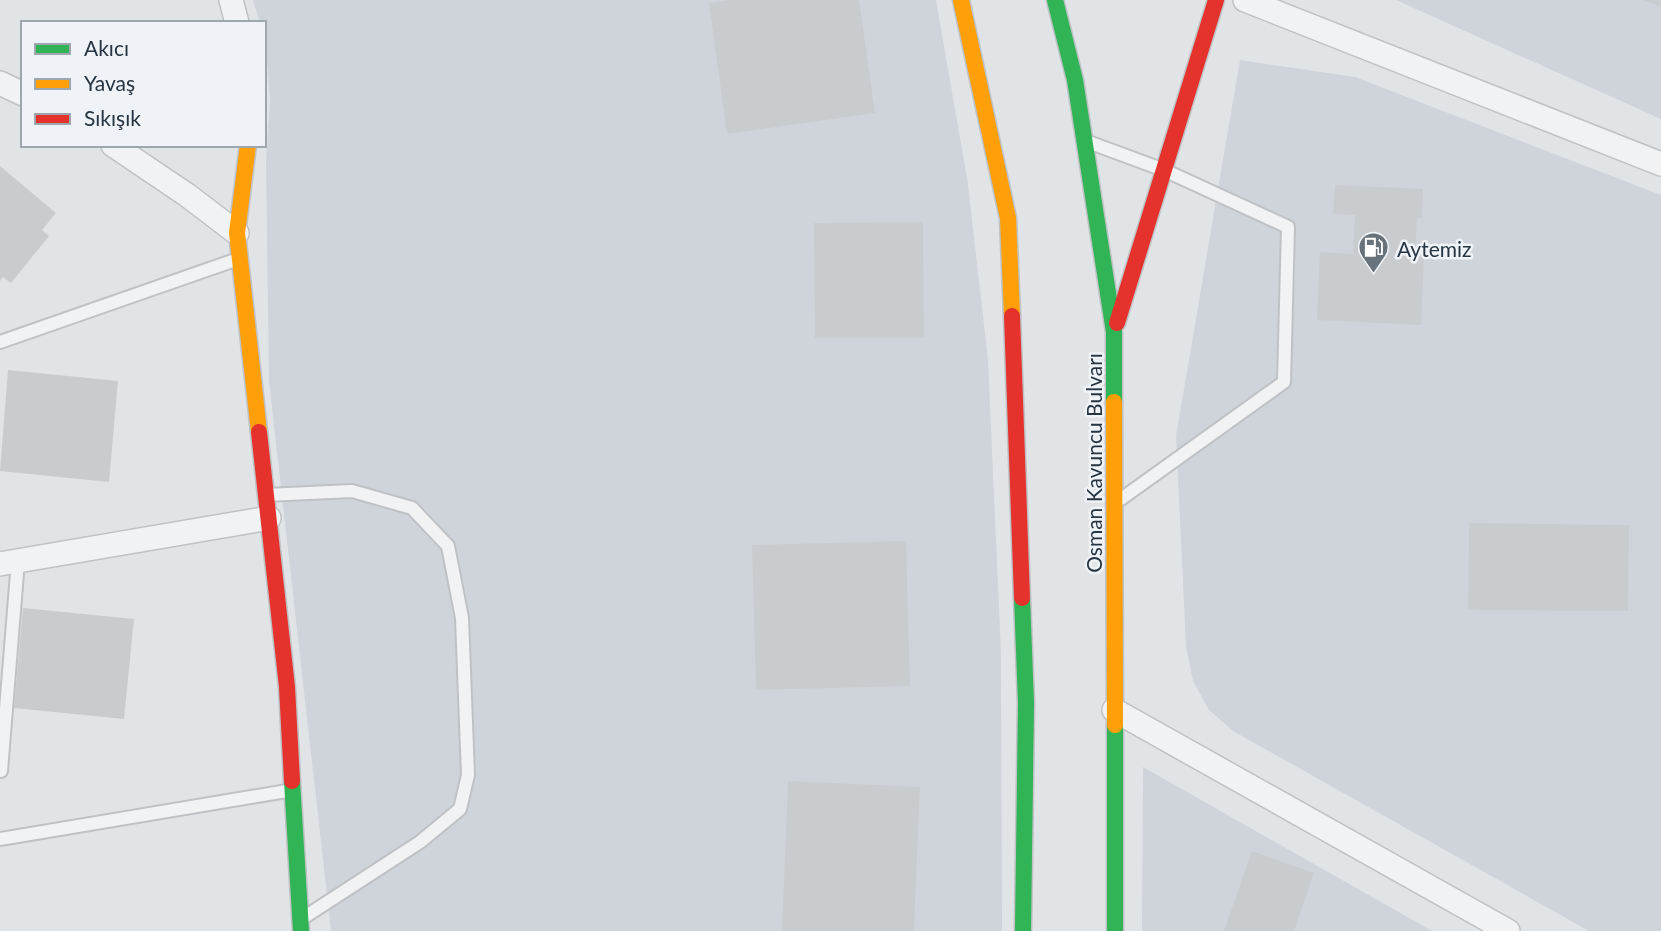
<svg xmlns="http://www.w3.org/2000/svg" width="1661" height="931" viewBox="0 0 1661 931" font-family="Lato,sans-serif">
	<rect width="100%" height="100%" fill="#e1e4e7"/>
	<g fill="#cfd4da">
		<path d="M253,0H936L968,184L988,360L1001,653L1002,931H331L269,381L266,162L270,100L264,23H260Z"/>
		<path d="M1396,0H1661V119Z"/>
		<path d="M1240,60L1355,77L1661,195V931H1589L1233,731L1209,710L1193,681L1186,646L1176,436Z"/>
		<path d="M1143,767L1432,931H1142Z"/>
	</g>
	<g fill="#c9cccf">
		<path d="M731,0H859L875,113L727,134L709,3Z"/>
		<path d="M1643,0H1661V7Z"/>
		<path d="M0,166L56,213L42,230L49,236L11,283L3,277L0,281Z"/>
		<path d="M1335,185L1423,189L1422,218H1417L1415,256L1424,257L1421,325L1317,320L1320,252L1353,254L1355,215L1333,214Z"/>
		<path d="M923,222L924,338H815L814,223Z"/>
		<path d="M8,370L118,381L109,482L0,471Z"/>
		<path d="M1469,523L1629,525L1628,611L1468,610Z"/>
		<path d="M906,541L910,686L756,690L752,545Z"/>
		<path d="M23,608L134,619L124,719L14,708Z"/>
		<path d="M788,781L920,787L914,931H782Z"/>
		<path d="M1252,851L1314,873L1294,931H1224Z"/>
	</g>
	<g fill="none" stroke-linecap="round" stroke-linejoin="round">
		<defs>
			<g id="lane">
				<path d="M1091,143L1164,170L1288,227L1284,382L1121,499"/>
				<path d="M0,342L238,259"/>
				<path d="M266,495L352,491L412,508L448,546L462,618L468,775L460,809L420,842L303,918"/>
				<path d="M1,771L18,561"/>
				<path d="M0,839L293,790"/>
			</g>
			<g id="street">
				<path d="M231,0L237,23"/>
				<path d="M1245,0L1661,164"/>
				<path d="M0,83L23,94"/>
				<path d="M113,145L187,195L237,233"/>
				<path d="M0,564L269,518"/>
				<path d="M1114,710L1508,931"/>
			</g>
			<g id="fast">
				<path d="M1055,0L1075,80L1114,332V402"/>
				<path d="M1022,598L1026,703L1023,931"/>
				<path d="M1115,725V931"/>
				<path d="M292,781L301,931"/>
			</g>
			<g id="slow">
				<path d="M961,0L1008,218L1012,316"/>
				<path d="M248,145L237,233L259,432"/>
				<path d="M1114,402L1115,725"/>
			</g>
			<g id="jam">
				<path d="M1012,316L1022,598"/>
				<path d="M1117,323L1216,0"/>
				<path d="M259,432L287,687L292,781"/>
			</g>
		</defs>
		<use href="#lane" stroke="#bfc2c5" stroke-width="16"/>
		<use href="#street" stroke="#bfc2c5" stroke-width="26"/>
		<use href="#fast" stroke="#bfc2c5" stroke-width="19"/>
		<use href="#slow" stroke="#bfc2c5" stroke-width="19"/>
		<use href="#jam" stroke="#bfc2c5" stroke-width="19"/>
		<use href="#lane" stroke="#f1f2f3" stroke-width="12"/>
		<use href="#street" stroke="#f1f2f3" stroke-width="23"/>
		<use href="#fast" stroke="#30b455" stroke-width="16"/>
		<use href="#slow" stroke="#ff9f0a" stroke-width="16"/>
		<use href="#jam" stroke="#e5322d" stroke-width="16"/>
	</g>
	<defs>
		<symbol id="fuel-pin" viewBox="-11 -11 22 30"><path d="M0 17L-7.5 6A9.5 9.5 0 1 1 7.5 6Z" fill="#68727b" stroke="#eff3f7"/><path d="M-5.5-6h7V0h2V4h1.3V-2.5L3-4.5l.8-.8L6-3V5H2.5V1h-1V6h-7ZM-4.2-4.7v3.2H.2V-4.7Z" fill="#fff"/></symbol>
	</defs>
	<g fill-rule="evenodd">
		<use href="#fuel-pin" x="1356" y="230" width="35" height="47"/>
	</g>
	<g text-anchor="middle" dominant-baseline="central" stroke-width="5" stroke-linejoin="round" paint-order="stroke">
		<g font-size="21" fill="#273441" stroke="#eff3f7" text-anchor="start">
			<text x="1397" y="248">Aytemiz</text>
		</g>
		<g font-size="21" fill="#273441" stroke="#eff3f7">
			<text transform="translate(1093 463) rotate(-90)">Osman Kavuncu Bulvarı</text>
		</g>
	</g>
	<rect x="21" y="21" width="245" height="126" fill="#eff3f7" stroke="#9fa7ae" stroke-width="2"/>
	<rect x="35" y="44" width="35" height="10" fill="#30b455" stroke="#9fa7ae" stroke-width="2"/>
	<text x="84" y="56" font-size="21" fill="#273441">Akıcı</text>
	<rect x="35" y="79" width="35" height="10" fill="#ff9f0a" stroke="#9fa7ae" stroke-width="2"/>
	<text x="84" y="91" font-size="21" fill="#273441">Yavaş</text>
	<rect x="35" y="114" width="35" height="10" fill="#e5322d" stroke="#9fa7ae" stroke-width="2"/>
	<text x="84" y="126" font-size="21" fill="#273441">Sıkışık</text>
</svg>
